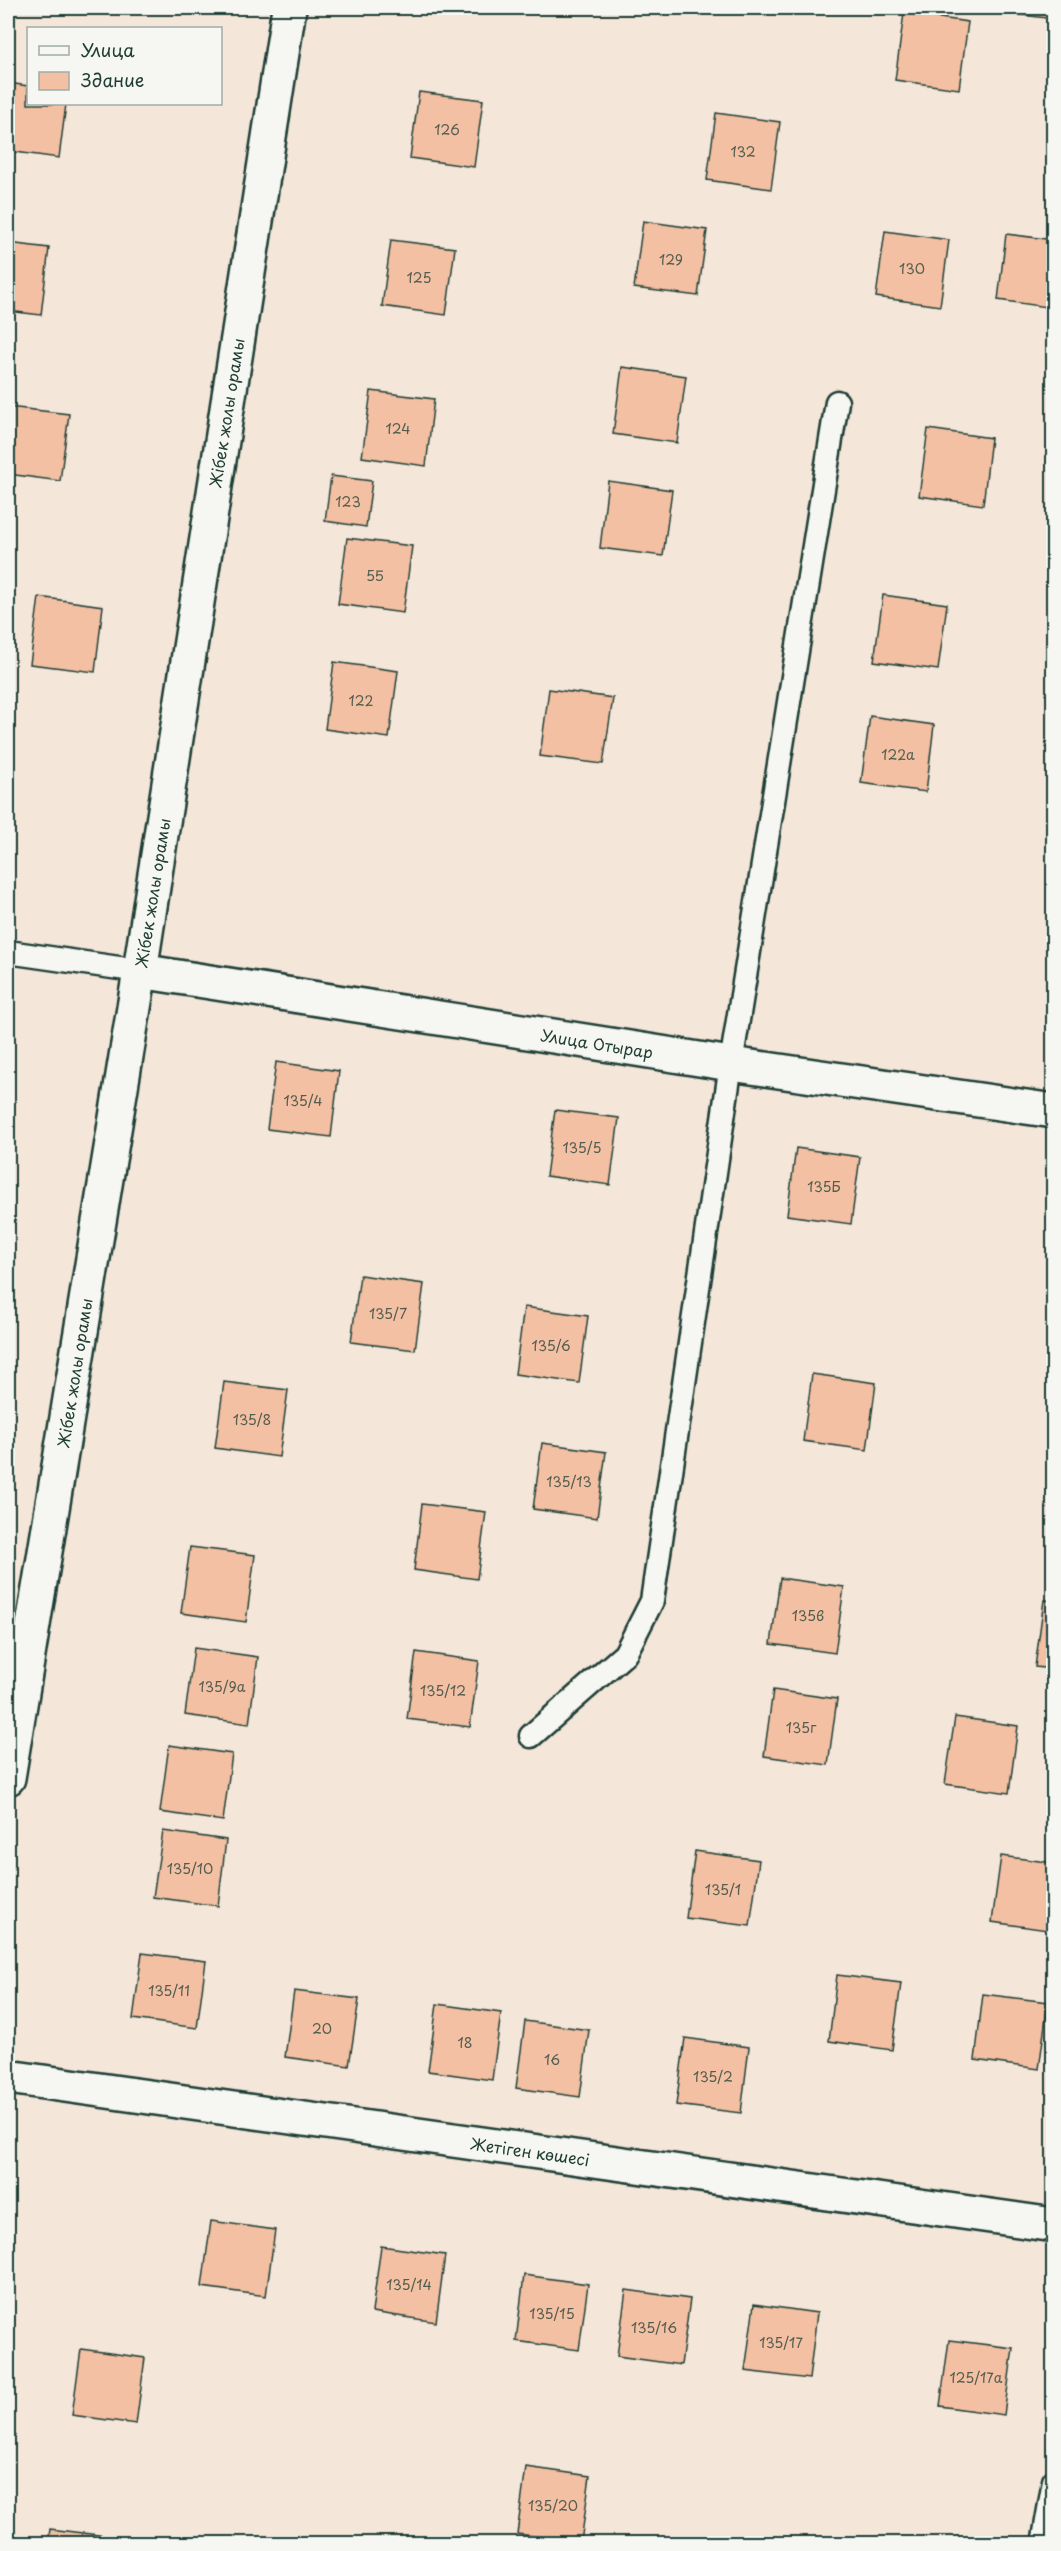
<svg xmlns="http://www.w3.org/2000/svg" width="1061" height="2551" viewBox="0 0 1061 2551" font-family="'Playpen Sans',sans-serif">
	<rect width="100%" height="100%" fill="#f5e6da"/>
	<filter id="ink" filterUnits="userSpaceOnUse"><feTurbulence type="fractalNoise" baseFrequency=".0167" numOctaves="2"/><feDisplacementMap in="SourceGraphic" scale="12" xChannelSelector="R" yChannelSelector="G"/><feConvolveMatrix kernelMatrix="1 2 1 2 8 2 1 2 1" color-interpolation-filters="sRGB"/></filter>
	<g filter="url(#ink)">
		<g fill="#f3c0a3" stroke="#1f3d34" stroke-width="1.5">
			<path d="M991,8H1054V19L990,11Z"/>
			<path d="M904,13L968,22L959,89L895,80Z"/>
			<path d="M8,83L28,86V104H66L59,158L8,151Z"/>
			<path d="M419,92L483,100L474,167L410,158Z"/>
			<path d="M716,113L780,122L771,189L707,180Z"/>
			<path d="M643,221L707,230L698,296L634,288Z"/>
			<path d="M885,231L949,240L940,306L876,297Z"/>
			<path d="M1006,234L1054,240V308L998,300Z"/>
			<path d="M391,240L455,248L446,315L382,306Z"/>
			<path d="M8,243L49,248L41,315L8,311Z"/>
			<path d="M622,367L686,376L677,443L613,434Z"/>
			<path d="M371,391L434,399L426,466L362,457Z"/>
			<path d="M8,407L69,414L60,481L8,474Z"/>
			<path d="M928,429L991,438L983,505L919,496Z"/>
			<path d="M331,476L372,481L366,527L325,521Z"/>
			<path d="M608,481L672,490L663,556L600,548Z"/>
			<path d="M347,538L412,546L403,613L338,604Z"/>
			<path d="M883,595L947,604L938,670L874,661Z"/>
			<path d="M39,597L103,606L95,672L30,664Z"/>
			<path d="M334,662L398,671L389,738L325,729Z"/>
			<path d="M549,689L613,698L603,764L540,756Z"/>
			<path d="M870,716L934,725L926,792L861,783Z"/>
			<path d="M276,1062L339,1071L331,1137L267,1129Z"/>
			<path d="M555,1110L619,1118L610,1185L546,1176Z"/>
			<path d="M796,1148L860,1157L851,1224L787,1215Z"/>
			<path d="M360,1275L424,1284L415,1350L351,1342Z"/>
			<path d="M524,1307L588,1316L579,1383L515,1374Z"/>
			<path d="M812,1374L876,1383L867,1450L803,1441Z"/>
			<path d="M224,1382L288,1390L279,1457L215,1448Z"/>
			<path d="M542,1443L606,1452L597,1518L533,1509Z"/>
			<path d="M422,1504L486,1512L477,1579L414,1570Z"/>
			<path d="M190,1547L255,1555L246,1622L181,1613Z"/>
			<path d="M780,1578L844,1587L835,1653L771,1644Z"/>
			<path d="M1044,1600L1054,1601V1669L1035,1667Z"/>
			<path d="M194,1648L258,1657L249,1724L185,1715Z"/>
			<path d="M416,1652L479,1661L470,1727L407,1719Z"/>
			<path d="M773,1690L837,1699L828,1765L764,1756Z"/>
			<path d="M955,1717L1018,1726L1009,1793L945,1784Z"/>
			<path d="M169,1745L232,1754L223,1821L160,1812Z"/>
			<path d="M163,1831L226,1840L218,1906L153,1897Z"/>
			<path d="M695,1851L759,1860L750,1926L686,1918Z"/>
			<path d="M1001,1856L1054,1863V1931L992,1922Z"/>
			<path d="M142,1953L206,1961L197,2028L133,2019Z"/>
			<path d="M837,1975L901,1983L892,2050L829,2041Z"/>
			<path d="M294,1991L359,1999L349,2066L285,2057Z"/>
			<path d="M983,1994L1048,2002L1039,2069L975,2060Z"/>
			<path d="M437,2004L501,2013L492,2080L428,2071Z"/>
			<path d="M525,2021L589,2030L580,2097L516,2088Z"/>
			<path d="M685,2038L749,2047L741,2113L676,2105Z"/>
			<path d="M211,2221L275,2230L266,2296L202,2287Z"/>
			<path d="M381,2246L445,2255L436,2322L372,2312Z"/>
			<path d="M524,2275L588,2284L579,2350L516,2341Z"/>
			<path d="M626,2290L690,2299L681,2365L617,2356Z"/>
			<path d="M754,2304L817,2313L809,2379L745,2371Z"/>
			<path d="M949,2340L1013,2348L1004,2415L940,2406Z"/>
			<path d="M81,2349L145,2358L136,2424L72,2415Z"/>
			<path d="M526,2467L590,2476L581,2542L517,2534Z"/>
			<path d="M50,2529L114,2537L113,2544H48Z"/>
			<path d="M765,2539L802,2544H764Z"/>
		</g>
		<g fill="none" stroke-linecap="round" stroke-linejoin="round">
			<defs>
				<g id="service">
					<path d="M8,952L140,971"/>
					<path d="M531,1736L625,1654L652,1601L731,1064L837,402"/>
					<path d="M1043,2544L1054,2481"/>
				</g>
				<g id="minor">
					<path d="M140,971L731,1064L1054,1111"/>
					<path d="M8,1778L140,971L289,8"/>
					<path d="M8,2077L1054,2225"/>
				</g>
			</defs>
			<use href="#service" stroke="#1f3d34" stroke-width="27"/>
			<use href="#minor" stroke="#1f3d34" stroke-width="38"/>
			<use href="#service" stroke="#f6f6f2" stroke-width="22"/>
			<use href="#minor" stroke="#f6f6f2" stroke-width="33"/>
		</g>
	</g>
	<g text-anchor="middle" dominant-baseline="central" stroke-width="4.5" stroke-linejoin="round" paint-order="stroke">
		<g font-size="14" fill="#545e50">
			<text x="447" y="129">126</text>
			<text x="743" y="151">132</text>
			<text x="671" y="259">129</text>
			<text x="912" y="268">130</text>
			<text x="419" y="277">125</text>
			<text x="398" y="428">124</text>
			<text x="348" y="501">123</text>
			<text x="375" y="575">55</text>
			<text x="361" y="700">122</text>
			<text x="898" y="754">122а</text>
			<text x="303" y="1100">135/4</text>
			<text x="582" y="1147">135/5</text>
			<text x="824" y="1186">135Б</text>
			<text x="388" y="1313">135/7</text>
			<text x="551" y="1345">135/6</text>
			<text x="252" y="1419">135/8</text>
			<text x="569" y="1481">135/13</text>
			<text x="808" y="1615">135в</text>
			<text x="222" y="1686">135/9а</text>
			<text x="443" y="1690">135/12</text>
			<text x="801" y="1727">135г</text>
			<text x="190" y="1868">135/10</text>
			<text x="723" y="1889">135/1</text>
			<text x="169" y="1990">135/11</text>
			<text x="322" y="2028">20</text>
			<text x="465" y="2042">18</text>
			<text x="552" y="2059">16</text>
			<text x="713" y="2076">135/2</text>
			<text x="409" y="2284">135/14</text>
			<text x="552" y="2313">135/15</text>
			<text x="654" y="2327">135/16</text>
			<text x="781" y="2342">135/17</text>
			<text x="976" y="2377">125/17а</text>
			<text x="553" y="2505">135/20</text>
		</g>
		<g font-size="16" fill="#1f3d34" stroke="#f6f6f2">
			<text transform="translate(226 413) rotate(-81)">Жібек жолы орамы</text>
			<text transform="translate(152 893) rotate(-81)">Жібек жолы орамы</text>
			<text transform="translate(597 1043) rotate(9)">Улица Отырар</text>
			<text transform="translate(74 1373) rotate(-81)">Жібек жолы орамы</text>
			<text transform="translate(530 2151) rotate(8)">Жетіген көшесі</text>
		</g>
	</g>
	<rect width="1061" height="2551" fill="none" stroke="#f6f6f2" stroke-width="30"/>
	<rect x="15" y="15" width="1031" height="2521" fill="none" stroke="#1f3d34" stroke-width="2" filter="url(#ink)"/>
	<rect x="27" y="27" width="195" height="78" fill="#f6f6f2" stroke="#a0aca6" stroke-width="1.5"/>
	<rect x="39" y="46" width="30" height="9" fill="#f6f6f2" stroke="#a0aca6" stroke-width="1.5"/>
	<text x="81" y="57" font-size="18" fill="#1f3d34">Улица</text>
	<rect x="39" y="72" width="30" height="18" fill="#f3c0a3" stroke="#a0aca6" stroke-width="1.5"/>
	<text x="81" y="87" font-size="18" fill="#1f3d34">Здание</text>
</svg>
